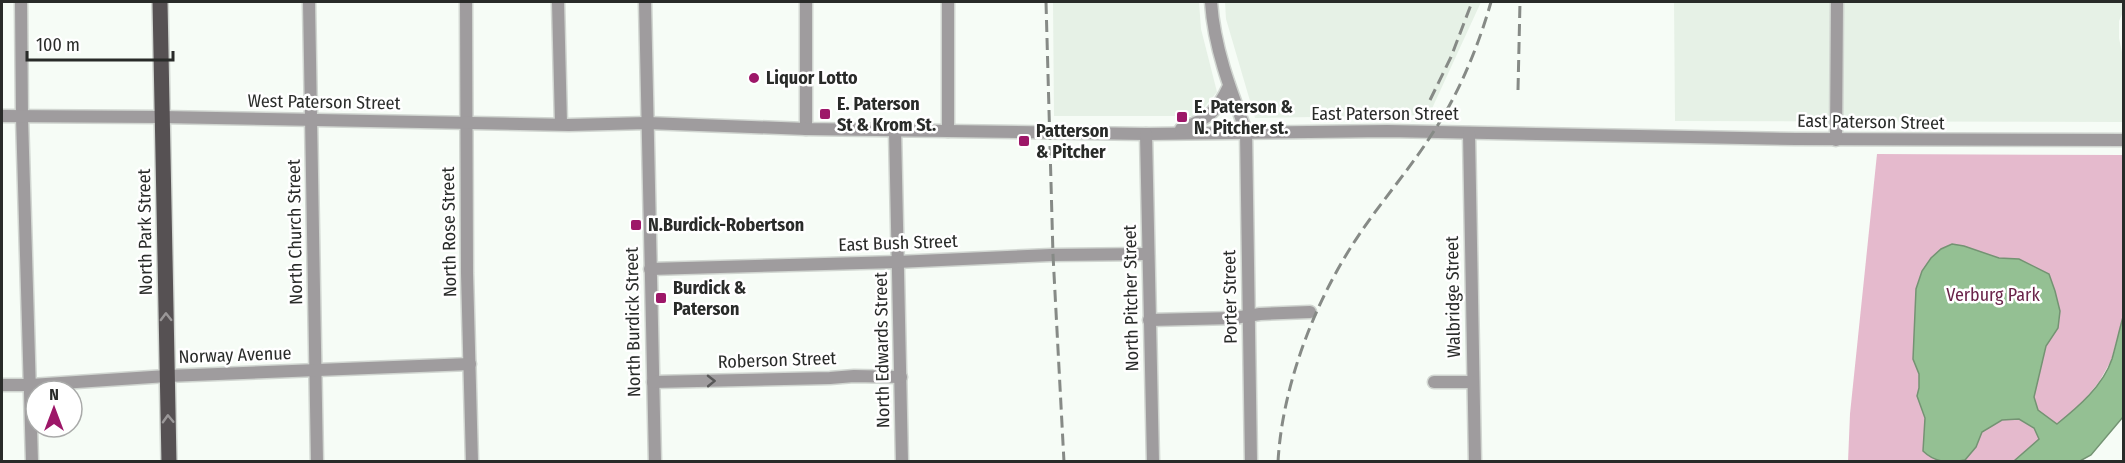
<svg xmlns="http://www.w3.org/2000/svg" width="2125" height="463" viewBox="0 0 2125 463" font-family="'Fira Sans Condensed',sans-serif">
	<rect width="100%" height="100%" fill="#f6fcf6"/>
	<g fill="#e6f1e6">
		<path d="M1053,2H1199L1201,29L1217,92L1197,116H1054Z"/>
		<path d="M1225,2H1481L1429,115L1255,118L1226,19Z"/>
		<path d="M1674,2H2123V12L2119,21V38L2124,62L2123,122L1675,121Z"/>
	</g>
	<path fill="#e5bacd" d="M1877,154L2123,155V317L2111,361L2099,382L2081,404L2014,461L1848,462L1850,414Z"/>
	<path fill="#94c093" stroke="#749373" stroke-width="1.5" d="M1952,244L1964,246L1999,258L2019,259L2049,274L2055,291L2060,311L2058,328L2046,346L2034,397L2038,410L2057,424C2078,407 2103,386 2112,359C2116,345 2119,331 2123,317V417L2091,455L2080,461H2014L2039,439L2034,428L2019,419L2002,420L1982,432L1976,447L1965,460C1949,463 1935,463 1923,451L1925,418L1917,396L1919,388V374L1913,359L1916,289L1922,271L1931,258L1941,249Z"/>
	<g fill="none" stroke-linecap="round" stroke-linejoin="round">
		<defs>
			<g id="minor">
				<path d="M21,2L22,117L32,462"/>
				<path d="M309,2L317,462"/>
				<path d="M466,2L467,273L472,462"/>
				<path d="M558,2L561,124"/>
				<path d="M645,2L655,462"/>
				<path d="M806,2V129"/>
				<path d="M948,2V131"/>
				<path d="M1211,2C1214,47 1230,89 1246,131L1251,462"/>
				<path d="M2,116L162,117L569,125L647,123L806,129L1146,134L1387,131L1796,139L2124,140"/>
				<path d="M1181,129C1208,119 1217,112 1229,86"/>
				<path d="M895,130L902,462"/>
				<path d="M1469,133L1475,462"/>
				<path d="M1146,134L1153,462"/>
				<path d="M1836,140L1837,2"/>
				<path d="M650,269L897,262L1051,255L1148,254"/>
				<path d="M1149,320L1234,318L1260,314L1310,312"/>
				<path d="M653,382L830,378L854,376L901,377"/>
				<path d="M1434,382H1473"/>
				<path d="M2,385H31L167,376L470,364"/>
			</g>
			<path id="major" d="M160,2L169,462"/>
		</defs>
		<use href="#minor" stroke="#d1d6d1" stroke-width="15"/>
		<use href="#major" stroke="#d1d6d1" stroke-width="18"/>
		<use href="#minor" stroke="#9f9c9e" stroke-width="12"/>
		<use href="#major" stroke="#565153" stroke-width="15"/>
		<g stroke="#868a86" stroke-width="3" stroke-dasharray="12 6" stroke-linecap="butt">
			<path d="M1046,2L1053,255L1064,462"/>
			<path d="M1518,90L1520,2"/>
			<path d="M1430,100L1451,57L1472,2"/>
			<path d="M1278,462C1282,388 1313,306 1353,244C1377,206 1408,172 1432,134C1459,94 1478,47 1491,2"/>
		</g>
	</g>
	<defs><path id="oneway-chevron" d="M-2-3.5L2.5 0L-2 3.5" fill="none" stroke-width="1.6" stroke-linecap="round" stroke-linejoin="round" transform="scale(1.5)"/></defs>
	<g stroke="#9a9798">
		<use href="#oneway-chevron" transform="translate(166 317) rotate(-91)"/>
		<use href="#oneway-chevron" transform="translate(168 419) rotate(-92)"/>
	</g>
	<use stroke="#585858" href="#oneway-chevron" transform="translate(711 381) rotate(-1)"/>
	<g fill="#9d1768" stroke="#fff" stroke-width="2">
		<circle cx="754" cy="78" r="6"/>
		<rect x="819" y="108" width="12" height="12" rx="3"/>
		<rect x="1176" y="111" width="12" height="12" rx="3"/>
		<rect x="1018" y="135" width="12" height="12" rx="3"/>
		<rect x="630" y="219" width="12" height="12" rx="3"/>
		<rect x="655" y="292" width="12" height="12" rx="3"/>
	</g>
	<g text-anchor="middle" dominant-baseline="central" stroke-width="5" stroke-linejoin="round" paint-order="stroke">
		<g font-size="18" font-weight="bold" fill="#292b29" stroke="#fff" text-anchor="start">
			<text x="766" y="78">Liquor Lotto</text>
			<text x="837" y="104">E. Paterson<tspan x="837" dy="21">St &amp; Krom St.</tspan></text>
			<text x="1194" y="107">E. Paterson &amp;<tspan x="1194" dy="21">N. Pitcher st.</tspan></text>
			<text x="1036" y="131">Patterson<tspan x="1036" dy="21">&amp; Pitcher</tspan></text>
			<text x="648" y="225">N.Burdick-Robertson</text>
			<text x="673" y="288">Burdick &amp;<tspan x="673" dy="21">Paterson</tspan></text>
		</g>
		<g font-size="18" fill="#292b29" stroke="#fff">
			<text transform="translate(324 102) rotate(1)">West Paterson Street</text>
			<text x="1385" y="114">East Paterson Street</text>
			<text transform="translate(1871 122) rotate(1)">East Paterson Street</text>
			<text transform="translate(145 232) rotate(-91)">North Park Street</text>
			<text transform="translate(295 232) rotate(-91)">North Church Street</text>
			<text transform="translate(449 232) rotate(-91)">North Rose Street</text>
			<text transform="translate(898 243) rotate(-2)">East Bush Street</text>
			<text transform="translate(1230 297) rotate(-91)">Porter Street</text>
			<text transform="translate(1453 297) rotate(-91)">Walbridge Street</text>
			<text transform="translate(1131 298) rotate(-91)">North Pitcher Street</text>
			<text transform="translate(633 322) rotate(-91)">North Burdick Street</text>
			<text transform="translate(882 350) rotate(-91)">North Edwards Street</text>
			<text transform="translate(235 355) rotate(-2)">Norway Avenue</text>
			<text transform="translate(777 360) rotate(-2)">Roberson Street</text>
		</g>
		<g font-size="18" fill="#6a244a" stroke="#fff">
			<text x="1993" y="295">Verburg Park</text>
		</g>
	</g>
	<rect width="2125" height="463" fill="none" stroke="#292b29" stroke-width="6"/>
	<g transform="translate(54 409)"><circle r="28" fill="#ffffff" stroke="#a9aaa9" stroke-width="1.5"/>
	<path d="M0-4.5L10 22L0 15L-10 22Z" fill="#9d1768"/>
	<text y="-9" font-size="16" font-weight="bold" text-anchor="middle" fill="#292b29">N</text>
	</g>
	<path d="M27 51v9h146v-9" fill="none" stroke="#292b29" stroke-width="3"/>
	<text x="36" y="51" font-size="18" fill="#292b29" stroke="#ffffff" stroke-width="4.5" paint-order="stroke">100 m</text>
</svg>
